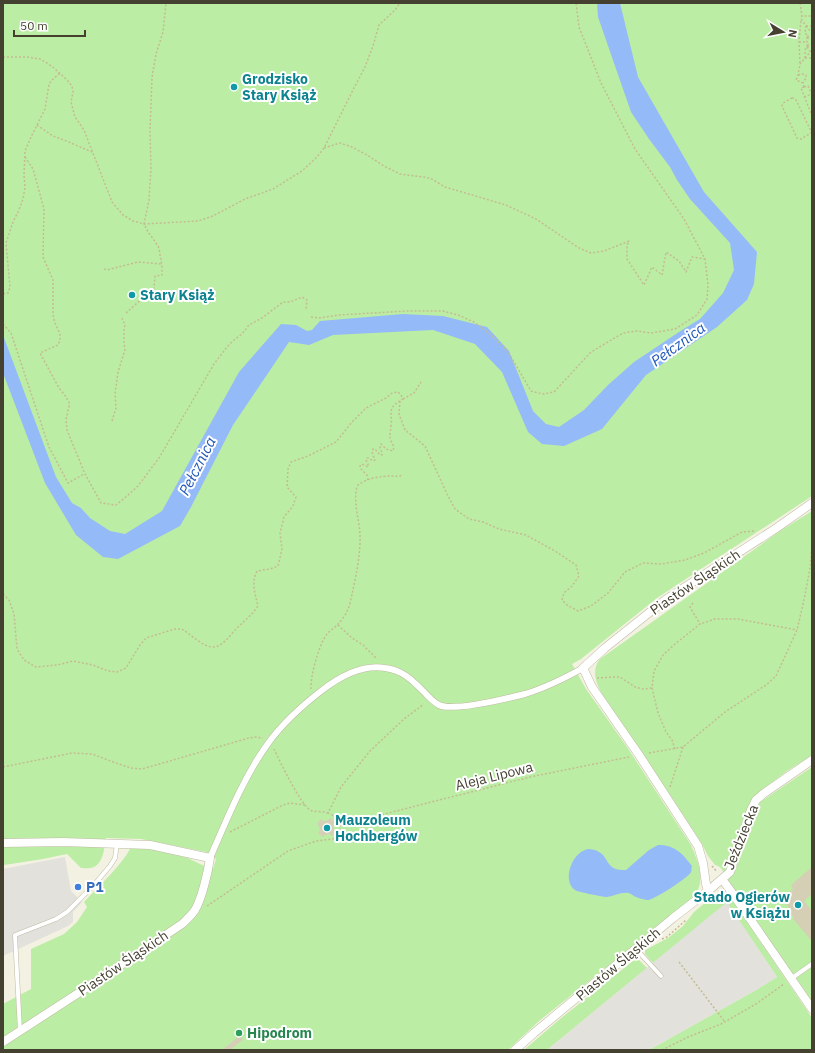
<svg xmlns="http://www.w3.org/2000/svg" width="815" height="1053" viewBox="0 0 815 1053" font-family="'IBM Plex Sans',sans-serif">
	<rect width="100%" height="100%" fill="#f3f1e1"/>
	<g fill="#bceda4">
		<path d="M3,3H812V496L657,598L581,659L572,664L586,689L627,747L691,845C699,864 707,882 692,899L539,1021L508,1050H3V1004L31,989V949L64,934L77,922L87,907L84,902C99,886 122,865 131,847L147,848L169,852L176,855L188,858L200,864L213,869L216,859L206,852L141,839L106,838C104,848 104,862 94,867C90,869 84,868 81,868L67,854L43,859L4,865L3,862Z"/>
		<path d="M812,511V755L787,771L758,793L751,802L742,822L730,863L724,873C721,868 720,866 715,865L708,856L702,844L670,795L602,694C596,683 591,670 600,659L780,531Z"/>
		<path d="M812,767V1005L727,881L732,875L753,814L760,802Z"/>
		<path d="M718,892H719L730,897L812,1018V1050H649L756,990L777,977L727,903L653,963L645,954V950L668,938L683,926L694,912Z"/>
		<path d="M637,960H639L647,968L547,1050H524L560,1019L633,961Z"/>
	</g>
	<g fill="#e2e1db">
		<path d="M65,857L71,891L82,902L73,912V922L68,926L3,956V869Z"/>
		<path d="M727,902L777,977L756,990L649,1050H547Z"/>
	</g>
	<g fill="#95baf8">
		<path d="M597,3H620L638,77L704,192L757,252L754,284L747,300L717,327L646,375L602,429L564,446L542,444L528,432L502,372L475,344L433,330L333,335L309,345L289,342L233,425L191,507L180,526L118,559L103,557L76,535L45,483L3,373V335L56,477L72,503L81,508L90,518L110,531L125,534L162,511L239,372L281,324L296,325L307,331L312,330L320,321L403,314L443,316L487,327L509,351L533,411L546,424L559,427L584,410L608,385L634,362L682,330L700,319L723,293L734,270L730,243L690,199L677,180L670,167L649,139L631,112L598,17Z"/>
		<path d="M658,845C674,844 683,854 692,866C691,868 692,870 691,872C689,877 654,900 648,900C645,900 639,898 636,897C633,896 631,893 628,893C621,892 614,896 607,897C603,897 578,892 575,890C561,880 573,850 589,849C591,849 593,850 595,850C606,854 605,861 612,867C616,870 621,870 626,870L649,850Z"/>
	</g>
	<g fill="#d5d0b5">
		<path d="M330,818L335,822L333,825L334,829L336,831L332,836L329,834L325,835L323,837L318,833L320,830L319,826L317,824L321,819L323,821L328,820Z"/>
		<path d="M812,867V894L804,901L812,911V941L793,919L794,918L789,912L791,910L782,899L793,889L791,885Z"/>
		<path d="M240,1035L243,1040L230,1050H222Z"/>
	</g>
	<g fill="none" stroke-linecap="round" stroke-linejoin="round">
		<defs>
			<g id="service">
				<path d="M636,949L661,976"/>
				<path d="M792,978L812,964"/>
				<path d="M20,1031L15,935L56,919L67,912L93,886L110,866L115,858L117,844"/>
			</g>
			<path id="pedestrian" d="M210,858C227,819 244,776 269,742C283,723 303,705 321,691C339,677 362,664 385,668C403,670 413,681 425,693C429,697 433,702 439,705C453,712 509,698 525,694C545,688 565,678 583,668"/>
			<g id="minor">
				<path d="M3,843L63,842L150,845L210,858C208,872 202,898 195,910C191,916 186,920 182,924L100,979L3,1042"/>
				<path d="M722,879L733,894L812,1009"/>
				<path d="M708,891L706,884L703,863L698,846L639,755L592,687L583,668L605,648L665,600L775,529L812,503"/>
				<path d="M515,1050L534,1033L673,918L708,891L730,872L751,810L756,800L763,794L812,760"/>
			</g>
		</defs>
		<use href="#service" stroke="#bfbba3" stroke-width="5"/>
		<use href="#pedestrian" stroke="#bfbba3" stroke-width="7"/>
		<use href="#minor" stroke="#bfbba3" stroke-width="9"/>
		<g stroke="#c3bc93" stroke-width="1.5" stroke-dasharray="2 2" stroke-linecap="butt">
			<path d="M800,3L802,16"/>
			<path d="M806,26L812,33"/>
			<path d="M806,26H812"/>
			<path d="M807,36L812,37"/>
			<path d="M807,38L812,39"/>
			<path d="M799,42H806"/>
			<path d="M807,45L812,44"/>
			<path d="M807,47L812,54"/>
			<path d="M807,47L812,46"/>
			<path d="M3,57H27L40,59L47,63L54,68L67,80L72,86L73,92L71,102L75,117L84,130L112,202L123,215L133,221L144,224L198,221L213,216L245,199L273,189L302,171L317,157L324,148L354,88L365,67L373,46L379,25L395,10L400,3"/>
			<path d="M805,58L812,50"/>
			<path d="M805,58H812"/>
			<path d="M800,63L799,42L801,19"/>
			<path d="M798,75L802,74L806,75V78L803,83"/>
			<path d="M804,87L803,83L796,80L798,75L800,64L805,58V50L807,47V35L805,33L806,26L801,19L802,16H812"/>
			<path d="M804,87L801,88L812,116"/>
			<path d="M804,87L808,86L812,95"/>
			<path d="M804,97L812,94"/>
			<path d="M792,98H794L796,100L811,131V133L801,139L797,138L782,106L783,103Z"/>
			<path d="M37,125L53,136L64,140L92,152"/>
			<path d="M324,148L340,143L352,147L367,155L384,166L400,174L430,178L445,187L506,205L536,219L579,248L591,253L604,251L629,241L627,245V259L644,285L652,267L662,275L666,252L679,261L686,272L692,257L705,259"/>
			<path d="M25,157L33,169L44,209L43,257L53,280V315L55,323L60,334V340L58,345L40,353L53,377L59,388L64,394L69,402V406L66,420L67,430L85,474L101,503L116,505L127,496L138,486L159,458L214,364L227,347L234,340L242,334L249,325L262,318L283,302H290L302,297L307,300L306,309"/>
			<path d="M104,269L107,270L138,262L162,264"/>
			<path d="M3,294L8,293L10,287L6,243L13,222L18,212L23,199L25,187L24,175L25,151L31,137L45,109L49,84L52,80L60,73"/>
			<path d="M126,313L154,288L155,276L162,275V267L159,248L154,240L148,232L144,224L149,200L151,168L150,131L152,77L156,54L163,32L166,3"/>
			<path d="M311,317L319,318L339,315L407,311H443L458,315L474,322L491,335L507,350L531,391L543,394L554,392L591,352L623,333L637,331L651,333L675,329L697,315L707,299L708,285L705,259L684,219L635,149L601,83L579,27L576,3"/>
			<path d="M3,324L11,333L49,447L68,483L84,474"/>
			<path d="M403,399L414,393L421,382"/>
			<path d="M112,421L116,408L115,394L118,372L125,350L124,343V329L125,325L122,318"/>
			<path d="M368,480L367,475L360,468V466L362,464L368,467V464L366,460L367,458H369L373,461L375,460L372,452L373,449H375L380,455H382V453L380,448L381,444L386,449L393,451L394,447C388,435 390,438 391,426C393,414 386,409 400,401"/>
			<path d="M3,594L9,600L14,614L17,649L24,660L36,667L57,665L73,661L93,665L108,671L117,672L126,668L140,645L146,638L165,632L175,629H182C190,634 202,646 212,647C222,648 230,635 236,629C244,621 252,615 258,606C255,593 251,583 257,571L270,569L278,566L282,549L280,533L284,517L293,506L296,497L287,487L288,469L291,462L308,456L336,442L352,422L366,408L386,398L392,393L398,392L401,395L403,399L400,401L399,414L405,430L425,446L447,494L455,509L469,519L483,522L499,529L526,535L555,551L576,565L579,576L572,586L564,593L562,600L567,605L578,611L591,606L608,593L625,572L643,563L661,564L685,560L704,553L742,532L755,531"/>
			<path d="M693,603L690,607L700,624"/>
			<path d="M338,625L352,638L363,645L377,659"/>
			<path d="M597,678L615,677H620L635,687L643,689L652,688"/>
			<path d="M311,689C310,677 319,644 327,634C330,630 335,628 338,624C342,620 346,614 348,609C350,605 351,599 352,594C356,577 361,551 360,534C359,517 353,504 357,486C366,478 381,476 392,476C396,476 399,477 402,475"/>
			<path d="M274,749C280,761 301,807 312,811C317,812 323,811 328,813"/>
			<path d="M675,749L672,740L666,732L658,713L652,688L654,671L663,655L675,644L700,624L715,619H738L797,630"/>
			<path d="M649,753L683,747L725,712L766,685L776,676L797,630L804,600L810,568L812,544"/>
			<path d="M3,767L72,753L92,754L116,763L131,768L142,769L249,738L255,737L263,738"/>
			<path d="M670,787L683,747"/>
			<path d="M341,824C338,818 334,816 328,813L341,787L370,751L404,719L424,704"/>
			<path d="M230,832L283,805L290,803L306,805"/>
			<path d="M712,866L717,872"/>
			<path d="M207,906L288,851L316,841L333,839L340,832L341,825L530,777L629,757"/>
			<path d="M662,939L667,937L686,920"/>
			<path d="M679,962L725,1022"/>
			<path d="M662,1050L688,1037L721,1024L756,1004L784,984"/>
		</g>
		<use href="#service" stroke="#fff" stroke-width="4"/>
		<use href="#pedestrian" stroke="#fff" stroke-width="6"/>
		<use href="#minor" stroke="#fff" stroke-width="8"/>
	</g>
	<g fill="#0f9aa8" stroke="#fff" stroke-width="1.5">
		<circle cx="234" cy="87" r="4"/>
		<circle cx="132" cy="295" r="4"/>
		<circle cx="327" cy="828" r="4"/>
		<circle cx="798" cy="905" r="4"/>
	</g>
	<circle fill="#3f7fe0" stroke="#fff" stroke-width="1.5" cx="78" cy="887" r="4"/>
	<circle fill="#2e9e5b" stroke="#fff" stroke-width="1.5" cx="239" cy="1033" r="4"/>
	<g text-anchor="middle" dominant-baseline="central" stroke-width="4" stroke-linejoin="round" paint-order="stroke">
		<g font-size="14" font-weight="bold" fill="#0d838f" stroke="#fff" text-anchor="start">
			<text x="242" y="79">Grodzisko<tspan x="242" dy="16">Stary Książ</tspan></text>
			<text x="140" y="295">Stary Książ</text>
			<text x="335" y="820">Mauzoleum<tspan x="335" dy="16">Hochbergów</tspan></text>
			<text x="790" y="897" text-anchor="end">Stado Ogierów<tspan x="790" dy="16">w Książu</tspan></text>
		</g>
		<g font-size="14" fill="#454131" stroke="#fff">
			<text transform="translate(695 582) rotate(-34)">Piastów Śląskich</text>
			<text transform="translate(494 776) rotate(-14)">Aleja Lipowa</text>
			<text transform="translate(741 837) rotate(-68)">Jeździecka</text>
			<text transform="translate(123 963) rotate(-34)">Piastów Śląskich</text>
			<text transform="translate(618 964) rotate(-40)">Piastów Śląskich</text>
		</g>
		<g font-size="14" font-weight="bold" fill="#366cbe" stroke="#fff" text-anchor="start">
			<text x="86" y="887">P1</text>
		</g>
		<g font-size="14" font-weight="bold" fill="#27864d" stroke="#fff" text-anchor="start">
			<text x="247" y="1033">Hipodrom</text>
		</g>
		<g font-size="15" font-style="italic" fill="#2057bb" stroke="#fff">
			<text transform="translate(678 344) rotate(-36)">Pełcznica</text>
			<text transform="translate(197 466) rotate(-63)">Pełcznica</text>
		</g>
	</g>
	<rect width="815" height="1053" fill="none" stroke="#454131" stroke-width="8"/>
	<g transform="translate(783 32) rotate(100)" stroke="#ffffff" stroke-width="3" paint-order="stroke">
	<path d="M0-3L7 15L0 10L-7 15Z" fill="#454131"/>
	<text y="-6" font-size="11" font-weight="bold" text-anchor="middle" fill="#454131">N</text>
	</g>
	<path d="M14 30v6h71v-6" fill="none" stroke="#454131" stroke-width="2"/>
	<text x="20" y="30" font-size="12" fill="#454131" stroke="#ffffff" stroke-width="3" paint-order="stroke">50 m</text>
</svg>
